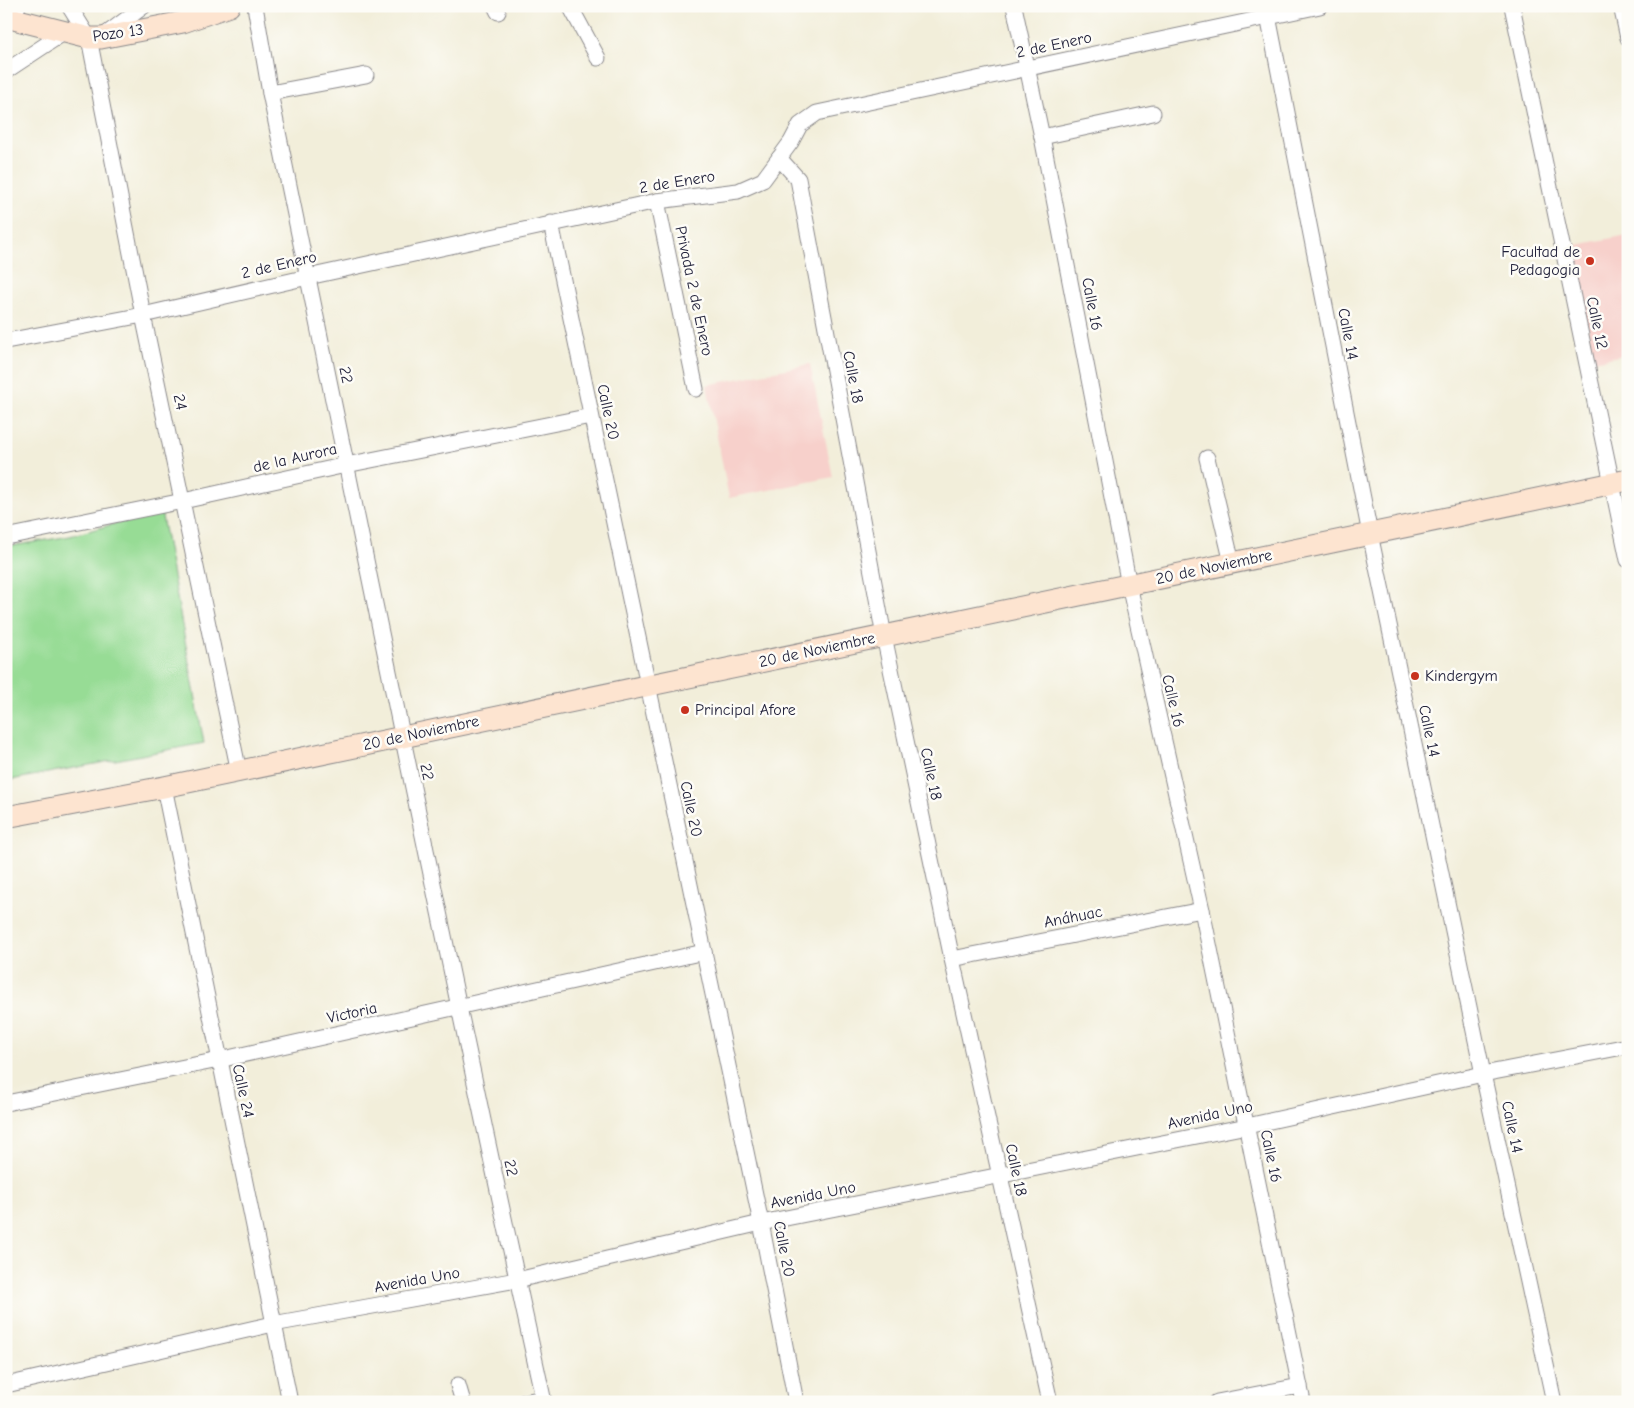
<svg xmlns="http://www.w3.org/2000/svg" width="1634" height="1408" viewBox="0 0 1634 1408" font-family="'Comic Neue',sans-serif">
	<rect width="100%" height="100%" fill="#fdfcf7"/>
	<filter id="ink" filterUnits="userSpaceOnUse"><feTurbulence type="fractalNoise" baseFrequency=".02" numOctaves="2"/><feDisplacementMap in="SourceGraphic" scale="10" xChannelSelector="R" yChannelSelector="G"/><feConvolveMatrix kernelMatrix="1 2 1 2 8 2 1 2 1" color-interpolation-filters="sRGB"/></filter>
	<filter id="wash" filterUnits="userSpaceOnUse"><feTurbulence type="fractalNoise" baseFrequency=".0096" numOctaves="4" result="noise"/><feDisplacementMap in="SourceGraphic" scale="20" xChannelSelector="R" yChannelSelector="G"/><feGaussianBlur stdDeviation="1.12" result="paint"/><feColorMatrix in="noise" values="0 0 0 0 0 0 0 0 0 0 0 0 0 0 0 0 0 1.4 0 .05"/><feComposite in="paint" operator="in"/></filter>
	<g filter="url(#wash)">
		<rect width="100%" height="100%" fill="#f2eeda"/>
		<g fill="#f7d0cb">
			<path d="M1628,235V354L1594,361L1571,246Z"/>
			<path d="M810,364L833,477L729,498L707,385Z"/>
		</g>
		<path fill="#97dc95" stroke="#5c7f68" d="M161,511L204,743L6,781V547L70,536Z"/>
	</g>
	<g filter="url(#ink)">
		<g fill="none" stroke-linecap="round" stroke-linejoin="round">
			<defs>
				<g id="minor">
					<path d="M69,6L89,38L143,315L239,772"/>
					<path d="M255,6L270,93C360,530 448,966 544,1402"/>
					<path d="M495,6L498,12"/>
					<path d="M570,6L598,58"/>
					<path d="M1014,6L1042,137L1129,585L1202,910L1303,1402"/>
					<path d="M1266,6L1370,534L1483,1074L1554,1402"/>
					<path d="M1512,6L1628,560"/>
					<path d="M1621,6L1628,38"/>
					<path d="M6,13L18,6"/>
					<path d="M105,35L144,6"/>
					<path d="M6,71L65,32"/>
					<path d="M270,93L366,75"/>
					<path d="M1042,137L1153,113"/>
					<path d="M779,158L798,179L884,636L952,959L1050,1402"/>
					<path d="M657,201L696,389"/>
					<path d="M551,223L761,1223L796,1402"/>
					<path d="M6,341L143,315L308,277L657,201L738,191L763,180L791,142L800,125L817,113L1320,6"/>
					<path d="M1207,458L1232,563"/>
					<path d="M6,537L183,501L346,465L591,416"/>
					<path d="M164,787L290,1402"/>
					<path d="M952,959L1202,910"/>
					<path d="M6,1103L219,1060L704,952"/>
					<path d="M6,1385L273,1324L517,1280L761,1223L1247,1126L1483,1074L1628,1046"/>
					<path d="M458,1385L463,1402"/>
					<path d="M524,1402L543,1398"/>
					<path d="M1217,1402L1300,1386"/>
				</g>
				<g id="secondary">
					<path d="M6,17L89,38H101L183,22L229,6"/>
					<path d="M6,817L164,787L1628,480"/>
				</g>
			</defs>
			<use href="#minor" stroke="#8a888a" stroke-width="17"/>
			<use href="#secondary" stroke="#8a888a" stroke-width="23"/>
			<use href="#minor" stroke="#fff" stroke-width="15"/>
			<use href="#secondary" stroke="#fde4d0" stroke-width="21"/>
		</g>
	</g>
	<g fill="#c8321e" stroke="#fdfcf7" stroke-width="2">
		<circle cx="1590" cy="261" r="5"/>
		<circle cx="1415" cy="676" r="5"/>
		<circle cx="685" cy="710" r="5"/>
	</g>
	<g text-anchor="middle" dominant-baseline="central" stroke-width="5" stroke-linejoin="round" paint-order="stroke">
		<g font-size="16" fill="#22223b" stroke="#fdfcf7">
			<text transform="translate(118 33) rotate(-8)">Pozo 13</text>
			<text transform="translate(1054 45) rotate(-12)">2 de Enero</text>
			<text transform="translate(677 182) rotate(-9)">2 de Enero</text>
			<text transform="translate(279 265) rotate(-13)">2 de Enero</text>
			<text transform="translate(694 291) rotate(78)">Privada 2 de Enero</text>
			<text transform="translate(1092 304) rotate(79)">Calle 16</text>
			<text transform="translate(1597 323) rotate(78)">Calle 12</text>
			<text transform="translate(1348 334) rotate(79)">Calle 14</text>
			<text transform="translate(346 375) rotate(78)">22</text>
			<text transform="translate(853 377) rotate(79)">Calle 18</text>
			<text transform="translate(180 402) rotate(78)">24</text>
			<text transform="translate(608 412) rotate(78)">Calle 20</text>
			<text transform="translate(295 458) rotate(-13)">de la Aurora</text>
			<text transform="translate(1214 567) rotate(-12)">20 de Noviembre</text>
			<text transform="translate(817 650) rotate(-12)">20 de Noviembre</text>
			<text transform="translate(1173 701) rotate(77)">Calle 16</text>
			<text transform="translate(1429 731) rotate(78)">Calle 14</text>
			<text transform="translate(421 733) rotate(-12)">20 de Noviembre</text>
			<text transform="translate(427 772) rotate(78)">22</text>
			<text transform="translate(931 774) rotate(78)">Calle 18</text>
			<text transform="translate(691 809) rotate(78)">Calle 20</text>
			<text transform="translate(1073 917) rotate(-11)">Anáhuac</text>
			<text transform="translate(352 1013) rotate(-12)">Victoria</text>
			<text transform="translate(243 1091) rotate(78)">Calle 24</text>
			<text transform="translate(1210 1115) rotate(-12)">Avenida Uno</text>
			<text transform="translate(1512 1127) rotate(78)">Calle 14</text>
			<text transform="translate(1271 1156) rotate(78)">Calle 16</text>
			<text transform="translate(511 1168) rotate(78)">22</text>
			<text transform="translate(1016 1170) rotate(78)">Calle 18</text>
			<text transform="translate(813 1195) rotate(-11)">Avenida Uno</text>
			<text transform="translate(784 1249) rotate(79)">Calle 20</text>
			<text transform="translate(417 1280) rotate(-10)">Avenida Uno</text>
		</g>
		<g font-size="16" fill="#22223b" stroke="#fdfcf7" text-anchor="start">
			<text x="1580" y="252" text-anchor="end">Facultad de<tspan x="1580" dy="18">Pedagogia</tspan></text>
			<text x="1425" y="676">Kindergym</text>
			<text x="695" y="710">Principal Afore</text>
		</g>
	</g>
	<rect width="1634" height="1408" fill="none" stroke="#fdfcf7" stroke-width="25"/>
</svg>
